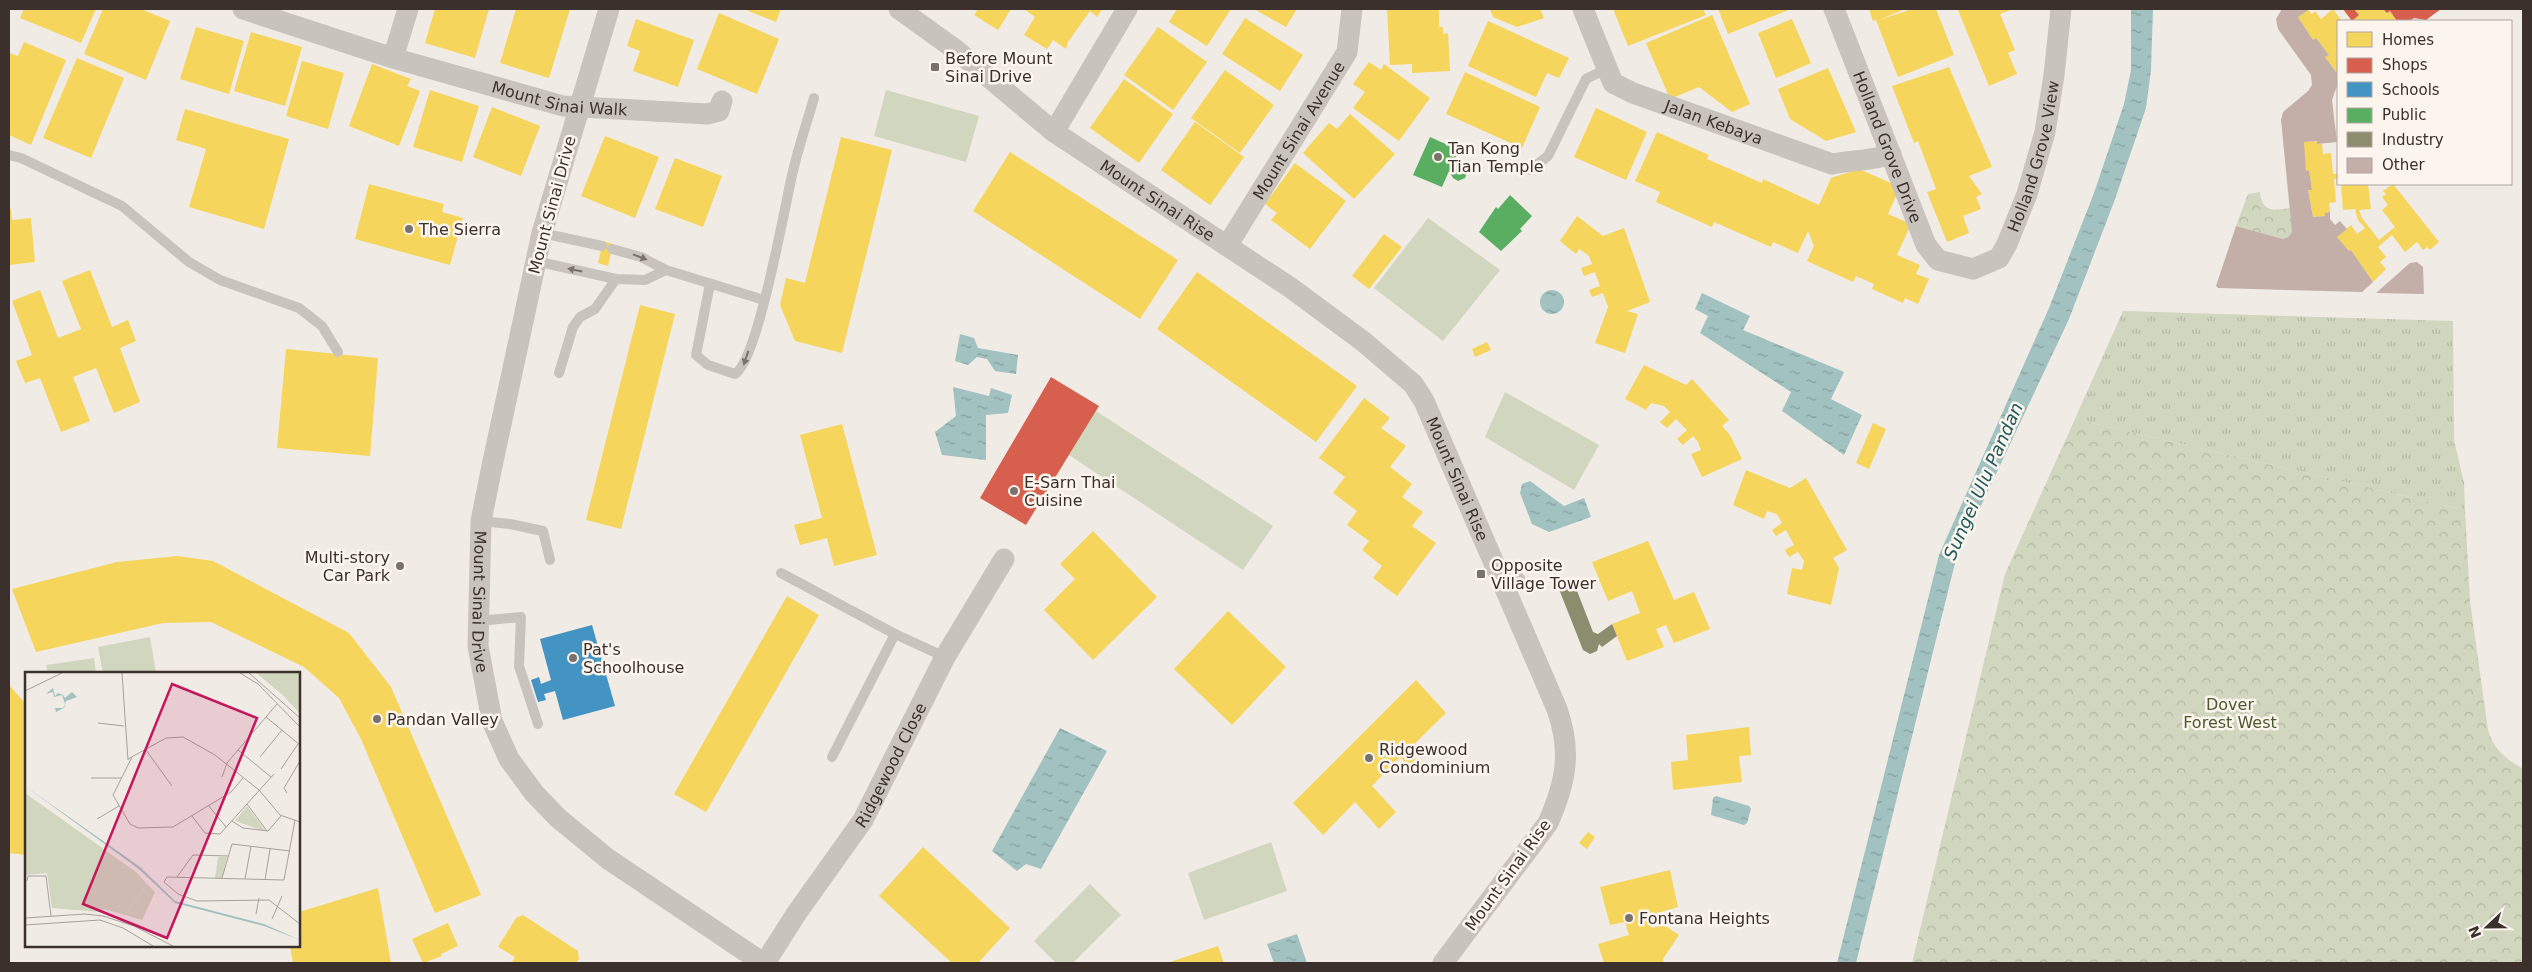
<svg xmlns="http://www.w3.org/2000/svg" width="2532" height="972" viewBox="0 0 2532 972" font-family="'DejaVu Sans',sans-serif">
	<defs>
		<pattern id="grass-tufts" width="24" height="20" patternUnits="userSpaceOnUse" patternTransform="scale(1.25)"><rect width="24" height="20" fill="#d1d6bf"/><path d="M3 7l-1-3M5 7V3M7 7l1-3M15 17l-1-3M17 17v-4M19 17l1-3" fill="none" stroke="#b4b8a4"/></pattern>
		<pattern id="forest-crowns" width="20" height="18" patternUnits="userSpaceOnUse" patternTransform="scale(1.25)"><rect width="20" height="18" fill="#d1d6bf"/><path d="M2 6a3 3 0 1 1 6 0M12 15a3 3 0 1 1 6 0" fill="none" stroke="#b4b8a4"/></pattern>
		<pattern id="water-ripples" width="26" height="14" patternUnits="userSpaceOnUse" patternTransform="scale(1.25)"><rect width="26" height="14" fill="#a1c2c1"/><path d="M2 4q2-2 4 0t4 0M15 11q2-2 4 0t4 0" fill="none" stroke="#849e9d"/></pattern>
	</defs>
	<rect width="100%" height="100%" fill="#f0ebe5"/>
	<path fill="url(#grass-tufts)" d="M2123,311L2453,321L2454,440L2464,483L2465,510L2075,419Z"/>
	<g fill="url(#forest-crowns)">
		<path d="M2260,192C2262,212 2273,211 2290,208L2292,232L2288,237L2283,239L2236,226L2248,194Z"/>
		<path d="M2075,419L2465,510L2470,601L2488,730C2494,750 2505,758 2523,769V963H1912L2005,574Z"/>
	</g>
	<g fill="#d1d6bf">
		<path d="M886,90L979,116L966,162L874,136Z"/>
		<path d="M1428,218L1500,270L1443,341L1374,288Z"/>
		<path d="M1505,392L1599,445L1574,490L1485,437Z"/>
		<path d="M1096,411L1273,526L1243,570L1069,455Z"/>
		<path d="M150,637L156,673H103L98,647Z"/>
		<path d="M94,658L96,673H48L46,665Z"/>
		<path d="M1271,842L1287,891L1204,920L1188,873Z"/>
		<path d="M1090,884L1121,915L1073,963H1056L1034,941Z"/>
	</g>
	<g fill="url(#water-ripples)">
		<path d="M2131,9H2153L2151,70L2146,108L2114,202L2069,319L1956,559L1856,963H1837L1939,555L2049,308L2094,193L2124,104L2131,70Z"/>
		<circle cx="1552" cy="302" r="12"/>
		<path d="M1702,293L1750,316L1743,330L1844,372L1831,399L1862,415L1844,455L1782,411L1791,392L1700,333L1708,316L1695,309Z"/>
		<path d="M960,334L974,338L978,348L1018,355L1016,374L995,371L987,359L977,357L968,365L955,361Z"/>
		<path d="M953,387L989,396L991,388L1012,395L1008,413L986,415V460L942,455L935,432L956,416Z"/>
		<path d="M1530,481L1564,506L1584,498L1591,517L1549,532L1532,524L1520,493L1522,484Z"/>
		<path d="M1060,728L1107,751L1041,869L1026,864L1017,871L992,851Z"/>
		<path d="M1716,796L1749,806L1751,809L1747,823L1744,825L1711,815L1713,798Z"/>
		<path d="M1297,934L1307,963H1274L1267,944Z"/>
	</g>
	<g fill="#f6d55c">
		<path d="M24,9H96L81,43L20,18Z"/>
		<path d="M103,9H141L170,21L146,80L84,54Z"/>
		<path d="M435,9H489L475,58L425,43Z"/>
		<path d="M516,9H570L549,78L500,63Z"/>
		<path d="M744,9H781L776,22Z"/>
		<path d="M978,9H1011L998,30L974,15Z"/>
		<path d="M1024,9H1102L1097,17L1090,11L1068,42L1066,49L1053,40L1047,49L1024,35L1035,17Z"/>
		<path d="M1177,9H1231L1207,46L1169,22Z"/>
		<path d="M1254,9H1297L1286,27Z"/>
		<path d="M1387,9H1439V27H1443V34L1448,33L1450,71L1412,73V64L1390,65Z"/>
		<path d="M1490,9H1540L1544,18L1517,27L1493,17Z"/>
		<path d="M1613,9H1703L1706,15L1628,46Z"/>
		<path d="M1718,9H1791L1728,34Z"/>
		<path d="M1869,9H1905L1879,20L1912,9H1936L1954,55L1898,77L1876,20L1873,21Z"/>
		<path d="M2013,9L2000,14L2015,50L2008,53L2017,74L1989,86L1958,10Z"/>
		<path d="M2333,9L2342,21H2338V70L2336,72L2325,57L2329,55L2316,38L2313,40L2298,17L2308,10L2312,14L2315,11L2321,19Z"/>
		<path d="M2354,9H2383L2387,13L2390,11L2397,21H2352L2359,15Z"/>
		<path d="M719,13L779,39L757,94L697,69Z"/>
		<path d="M1712,15L1750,104L1732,112L1699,87L1670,99L1646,43Z"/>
		<path d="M1245,18L1303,55L1280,91L1222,54Z"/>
		<path d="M636,19L694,40L678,87L633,71L640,51L627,46Z"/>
		<path d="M1792,19L1811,63L1776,78L1758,33Z"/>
		<path d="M1488,21L1569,58L1559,78L1547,73L1536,97L1468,66Z"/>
		<path d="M196,27L244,41L229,94L180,79Z"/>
		<path d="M1158,27L1207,62L1173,110L1124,75Z"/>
		<path d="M251,32L302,47L285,106L234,91Z"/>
		<path d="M24,42L66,60L31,145L9,135V53L18,56Z"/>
		<path d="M77,58L124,78L91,158L43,138Z"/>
		<path d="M302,61L344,73L328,129L286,116Z"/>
		<path d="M1369,62L1381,70L1384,64L1430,98L1399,141L1353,108L1365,92L1353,84Z"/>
		<path d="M372,64L411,79L407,86L420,91L399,146L349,126Z"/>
		<path d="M1949,67L1992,167L1969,176L1982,194L1976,197L1981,209L1963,216L1969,233L1947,242L1927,192L1936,189L1918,141L1914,143L1892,86Z"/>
		<path d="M1828,68L1856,132L1826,141L1790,119L1778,89Z"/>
		<path d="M1225,70L1274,105L1240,153L1191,118Z"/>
		<path d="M1465,72L1540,107L1522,148L1446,114Z"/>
		<path d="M1124,79L1173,114L1139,163L1090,128Z"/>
		<path d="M430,90L479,106L462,162L413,147Z"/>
		<path d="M492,107L540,126L521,176L473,157Z"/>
		<path d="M1596,108L1647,132L1626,180L1574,157Z"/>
		<path d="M185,109L289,139L264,229L189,207L206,149L176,140Z"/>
		<path d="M1350,114L1395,154L1354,199L1303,153L1329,123L1337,129Z"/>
		<path d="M1195,122L1244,157L1210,205L1161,170Z"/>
		<path d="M1657,132L1709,155L1707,159L1762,183L1763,179L1819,205L1831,178L1859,169L1900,187L1888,214L1911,224L1897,255L1920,265L1916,274L1929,279L1918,304L1905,298L1903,303L1872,289L1874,284L1856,276L1853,282L1807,261L1814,246L1808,231L1798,253L1773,242L1771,247L1714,222L1712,227L1656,202L1660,192L1635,181Z"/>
		<path d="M605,136L659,157L635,218L581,196Z"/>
		<path d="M841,137L892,150L842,353L795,341L780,305L786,278L805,283Z"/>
		<path d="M2317,141V144H2322L2323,154L2331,153L2333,174H2338V179H2334L2336,202L2329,203L2330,212L2325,213V216L2313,217L2308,190H2312L2309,170L2306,171L2304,151V142Z"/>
		<path d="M1010,152L1178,260L1140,319L973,211Z"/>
		<path d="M675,158L722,176L703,227L655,209Z"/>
		<path d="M1295,163L1346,201L1310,249L1271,220L1277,213L1265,204Z"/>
		<path d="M369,184L444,204L442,212L463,218L450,265L355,239Z"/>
		<path d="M2341,184H2368L2371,209L2359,210L2362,218L2379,240L2395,227L2382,210L2388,205L2382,197L2386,194L2383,191L2393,184L2439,242L2430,250L2427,247L2423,250L2417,242L2405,252L2392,235L2378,247L2386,257L2380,262L2386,269L2373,282L2351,250L2349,251L2337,237L2351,225L2357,234L2365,228L2358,220L2355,209L2343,210Z"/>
		<path d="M9,209H11L12,220L31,218L35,262L9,265Z"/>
		<path d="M1577,216L1603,236L1624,228L1650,302L1627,311L1638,314L1625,353L1595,343L1608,307L1603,293L1592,297L1589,290L1600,286L1595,272L1584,276L1581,268L1592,264L1589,256L1579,249L1576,254L1560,241Z"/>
		<path d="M1384,234L1402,247L1369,289L1352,276Z"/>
		<path d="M603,241L613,244L608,266L598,263Z"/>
		<path d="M90,270L112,327L128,320L136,341L120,348L140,402L114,413L96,368L73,377L90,421L61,432L40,378L25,383L16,361L32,355L12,301L40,290L58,338L81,329L62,281Z"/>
		<path d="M1197,272L1357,386L1316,442L1157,329Z"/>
		<path d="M640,305L675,314L621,529L586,520Z"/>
		<path d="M1487,342L1491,350L1475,357L1472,349Z"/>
		<path d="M286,349L378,358L370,456L277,448Z"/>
		<path d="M1644,365L1686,385L1692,379L1729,420L1722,426L1730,435L1742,459L1702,477L1691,454L1701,450L1698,442L1693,436L1683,445L1677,439L1687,430L1676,419L1667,428L1660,422L1670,412L1664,406L1651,403L1646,410L1625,399Z"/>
		<path d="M1364,398L1390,418L1381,428L1406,446L1390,467L1412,484L1402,497L1423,512L1412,526L1436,543L1397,596L1373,578L1382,566L1362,550L1369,541L1347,525L1357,511L1333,493L1345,477L1319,458Z"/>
		<path d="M1873,423L1886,429L1869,469L1856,463Z"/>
		<path d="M842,424L877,555L834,566L827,538L800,545L794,525L822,518L800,435Z"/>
		<path d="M1746,470L1790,488L1806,478L1847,550L1833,558L1839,568L1831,605L1787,594L1792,568L1802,570L1804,561L1798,552L1789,557L1785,550L1794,545L1786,530L1776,536L1772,530L1782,523L1777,514L1767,511L1764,519L1733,505Z"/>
		<path d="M1093,531L1157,597L1093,660L1044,610L1075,579L1060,564Z"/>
		<path d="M1648,541L1674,600L1694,592L1710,629L1674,643L1666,625L1656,629L1664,647L1627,661L1612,624L1640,613L1632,591L1608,601L1592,562Z"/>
		<path d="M178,556L213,561L349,633L391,687L481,895L435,913L361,739L339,698L304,667L211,622L163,623L36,652L12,589L117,562Z"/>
		<path d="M787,596L819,615L706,812L674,794Z"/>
		<path d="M1228,611L1286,667L1232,725L1174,669Z"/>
		<path d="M1416,680L1446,713L1408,750L1416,759L1409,766L1400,757L1372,786L1396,812L1379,829L1355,802L1323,835L1293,803Z"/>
		<path d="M9,685L26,704V855L9,853Z"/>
		<path d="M1749,727L1751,755L1739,756L1742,782L1673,790L1671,762L1688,760L1686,735Z"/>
		<path d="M1588,832L1595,837L1587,849L1579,843Z"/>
		<path d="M923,847L1010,928L978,963H952L879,896Z"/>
		<path d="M1670,870L1678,907L1650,915L1652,928L1664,925L1679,935L1663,959L1664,963H1604L1598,944L1629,935L1625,922L1610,925L1600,887Z"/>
		<path d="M378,888L391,963H293L290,946H299V912Z"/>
		<path d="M523,915L578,951L579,959L576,963H511L515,957L498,947L516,918Z"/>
		<path d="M448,923L458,946L441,954L442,956L423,963L412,939Z"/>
		<path d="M1218,946L1224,963H1167Z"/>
	</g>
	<g fill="#d6604d">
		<path d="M2343,9H2354L2359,15L2352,21Z"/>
		<path d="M2383,9H2441L2426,20L2414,18L2409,21H2397L2390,11L2387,13Z"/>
		<path d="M1051,377L1099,406L1026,525L980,498Z"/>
	</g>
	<path fill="#4393c3" d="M592,625L615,706L563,720L555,691L544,694L546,700L538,702L531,680L539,677L541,684L551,680L540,639Z"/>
	<g fill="#5aae61">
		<path d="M1430,137L1459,150L1451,167L1459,163L1464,166L1467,173L1465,178L1458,181L1453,178L1449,171L1442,187L1413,175Z"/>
		<path d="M1510,195L1532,216L1520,229L1522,231L1501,251L1479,232L1496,207L1498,209Z"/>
	</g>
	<path fill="#8c8c6e" d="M1572,578L1593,632L1598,634L1612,624L1617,636L1602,647L1599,644L1597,651L1590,654L1583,650L1557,584Z"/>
	<g fill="#c3afa7">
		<path d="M2282,9H2310L2298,17L2313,40L2316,38L2329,55L2325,57L2336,72H2338V83L2332,100L2337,142L2317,144V141L2304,142L2306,171L2309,170L2312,190H2308L2313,217L2325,216V213L2330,212V219L2335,225L2340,221L2347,229L2337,237L2349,251L2351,250L2373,282L2362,292L2218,288L2216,286L2236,226L2283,239L2288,237L2292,232L2281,120L2283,112L2308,91L2312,85L2311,75L2278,29L2276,19Z"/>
		<path d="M2417,262L2423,267L2424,294L2376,293L2410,263Z"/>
	</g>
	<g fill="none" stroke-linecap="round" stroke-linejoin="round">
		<g stroke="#c9c3be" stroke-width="10">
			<path d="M9,155L21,158L122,206L189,262L220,280L299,308L322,326L338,352"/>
			<path d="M1530,170L1548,156L1586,79L1606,69"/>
			<path d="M542,233L602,246"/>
			<path d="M612,249L641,257L666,270L764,300"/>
			<path d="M535,261L616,279L645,280L666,270"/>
			<path d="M710,284L696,355L708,365L735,374C758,361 785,204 793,171C799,146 807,122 814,98"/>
			<path d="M559,373L573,327L580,317L595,309L616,279"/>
			<path d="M481,521L510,524L543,531L550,560"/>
			<path d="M781,573L895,634L945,657"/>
			<path d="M1504,584L1520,578"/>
			<path d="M478,621L521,617L519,666L538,724"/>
			<path d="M832,757L895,634"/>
		</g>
		<g stroke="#c9c3be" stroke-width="21">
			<path id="s1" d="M243,9L393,58L563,106L707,114L719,111L722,101"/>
			<path id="s2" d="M609,9L542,233L492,466L481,521L478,646L492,721L509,759L534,793L558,818L608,859L763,963"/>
			<path id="s3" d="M899,9L956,50L1054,132L1291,288L1364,342L1413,384L1424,401L1557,709C1572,752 1566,782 1548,823L1443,963"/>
			<path id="s4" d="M1583,9L1613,83L1633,93L1832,164C1851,160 1873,161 1891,154"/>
			<path id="s5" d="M1834,9L1926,245L1938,260L1973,269L1999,258L2007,244L2027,194L2045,132L2054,75L2061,9"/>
			<path d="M393,58L408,9"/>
			<path d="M1054,132L1127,9"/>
			<path id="s6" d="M1227,246L1347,52L1352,9"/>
			<path id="s7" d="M765,963L796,914L863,820L945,657L1004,559"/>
		</g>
	</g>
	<defs><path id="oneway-solid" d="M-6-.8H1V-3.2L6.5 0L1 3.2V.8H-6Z" transform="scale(1.25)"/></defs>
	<g fill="#7b726d">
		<use href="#oneway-solid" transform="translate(640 257) rotate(21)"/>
		<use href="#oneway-solid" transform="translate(575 270) rotate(-168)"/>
		<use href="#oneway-solid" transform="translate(746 358) rotate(109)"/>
	</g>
	<g fill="#7a716c" stroke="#fbf5ee" stroke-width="2">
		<rect x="930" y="62" width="10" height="10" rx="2.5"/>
		<circle cx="1438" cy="157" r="5"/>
		<circle cx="409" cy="229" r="5"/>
		<circle cx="1014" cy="491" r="5"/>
		<circle cx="400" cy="566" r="5"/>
		<rect x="1476" y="569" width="10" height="10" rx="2.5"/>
		<circle cx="573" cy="658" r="5"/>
		<circle cx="377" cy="719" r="5"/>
		<circle cx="1369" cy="758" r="5"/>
		<circle cx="1629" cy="918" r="5"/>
	</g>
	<g text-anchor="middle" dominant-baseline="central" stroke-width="5" stroke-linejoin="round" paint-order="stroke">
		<g font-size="16" fill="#3b302b" stroke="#fbf5ee" text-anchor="start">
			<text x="945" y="58">Before Mount<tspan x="945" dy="18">Sinai Drive</tspan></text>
			<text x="1448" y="148">Tan Kong<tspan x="1448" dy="18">Tian Temple</tspan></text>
			<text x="419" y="229">The Sierra</text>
			<text x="1024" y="482">E-Sarn Thai<tspan x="1024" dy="18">Cuisine</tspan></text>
			<text x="390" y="557" text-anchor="end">Multi-story<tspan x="390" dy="18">Car Park</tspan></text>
			<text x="1491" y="565">Opposite<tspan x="1491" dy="18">Village Tower</tspan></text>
			<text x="583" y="649">Pat's<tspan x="583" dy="18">Schoolhouse</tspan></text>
			<text x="387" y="719">Pandan Valley</text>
			<text x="1379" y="749">Ridgewood<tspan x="1379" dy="18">Condominium</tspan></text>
			<text x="1639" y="918">Fontana Heights</text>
		</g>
		<g font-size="16" fill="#3b302b" stroke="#fbf5ee">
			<text stroke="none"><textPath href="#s1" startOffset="330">Mount Sinai Walk</textPath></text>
			<text stroke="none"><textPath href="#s4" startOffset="188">Jalan Kebaya</textPath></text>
			<text stroke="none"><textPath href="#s6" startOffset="136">Mount Sinai Avenue</textPath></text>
			<text stroke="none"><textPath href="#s5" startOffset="148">Holland Grove Drive</textPath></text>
			<text stroke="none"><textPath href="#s5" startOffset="445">Holland Grove View</textPath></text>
			<text stroke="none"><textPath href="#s3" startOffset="322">Mount Sinai Rise</textPath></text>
			<text transform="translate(552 205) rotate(-75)">Mount Sinai Drive</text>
			<text stroke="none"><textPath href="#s3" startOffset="742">Mount Sinai Rise</textPath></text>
			<text stroke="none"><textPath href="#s2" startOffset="609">Mount Sinai Drive</textPath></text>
			<text stroke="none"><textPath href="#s7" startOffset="235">Ridgewood Close</textPath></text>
			<text transform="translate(1508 875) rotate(-54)">Mount Sinai Rise</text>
		</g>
		<g font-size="16" fill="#4a5a2e" stroke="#fbf5ee">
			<text x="2230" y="704">Dover<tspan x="2230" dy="18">Forest West</tspan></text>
		</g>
		<g font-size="18" font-style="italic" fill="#1f5a5e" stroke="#fbf5ee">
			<text transform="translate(1983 481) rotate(-66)">Sungei Ulu Pandan</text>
		</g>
	</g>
	<g transform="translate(25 672)">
		<rect width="275" height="275" fill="#f0ebe5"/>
		<path d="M122,212L130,220L117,248L100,243Z" fill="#d1d6bf"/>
		<path d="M231,1H275V42L259,24ZM0,121L111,200L122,212L100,243L80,237L74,240L27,236L22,201L0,203ZM222,134L240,158L239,159L210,149ZM193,185H202L197,207H190Z" fill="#d1d6bf"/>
		<path d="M28,16L30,24L33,21L38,23L40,26L47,20L52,25L41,29L39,36L31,40L30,36H38L40,32L37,23L29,25L28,20L21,22ZM0,114L115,195L150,229L239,252L275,268L239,254L150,231L114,197Z" fill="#a1c2c1"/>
		<path fill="none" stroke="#a8a09b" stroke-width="1" d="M97,1L103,88M215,1L233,12L275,55M224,1L275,46M0,19L37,1M241,45L275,73M73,51L99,54M121,78L147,114M213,78L246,105M107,85L88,123L105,152L113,156L148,155L206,120L218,106M235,85L257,58M103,87L141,66L158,65L190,83L234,118L255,143L275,150M256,97L273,72M197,105L202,91L252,32M66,106H96M262,121L259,116L275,89M222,132L242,159M183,133L201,155M167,144L180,161L195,162L249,102M72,147L94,134M270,148L259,208L142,205L139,210L153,222L172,229L244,228L275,252M207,149L218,156L243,159L256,144M152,205L168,183L203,184M197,206L207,172L265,179M220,207L226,174M240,208L245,177M2,209L3,204H21L26,244M231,242L234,226M0,246L60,242L78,244L109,254L148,274M247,247L257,224M0,253L75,248L98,256L128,274"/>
		<path fill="#c2185b" fill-opacity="0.15" stroke="#c2185b" stroke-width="2.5" d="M147,12L232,46L142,266L58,232Z"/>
		<rect width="275" height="275" fill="none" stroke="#3b302b" stroke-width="2.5"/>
	</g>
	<rect width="2532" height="972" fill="none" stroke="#3b302b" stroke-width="20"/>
	<rect x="2337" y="20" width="175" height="165" fill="#fbf5ee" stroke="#aea6a0"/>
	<rect x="2347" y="32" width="25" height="15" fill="#f6d55c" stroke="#aea6a0"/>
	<text x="2382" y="45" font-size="15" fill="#3b302b">Homes</text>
	<rect x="2347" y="58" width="25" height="15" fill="#d6604d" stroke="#aea6a0"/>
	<text x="2382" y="70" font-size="15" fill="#3b302b">Shops</text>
	<rect x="2347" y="82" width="25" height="15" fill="#4393c3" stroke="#aea6a0"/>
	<text x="2382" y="95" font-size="15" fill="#3b302b">Schools</text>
	<rect x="2347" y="108" width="25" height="15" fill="#5aae61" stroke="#aea6a0"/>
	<text x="2382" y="120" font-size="15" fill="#3b302b">Public</text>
	<rect x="2347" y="132" width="25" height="15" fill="#8c8c6e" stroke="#aea6a0"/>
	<text x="2382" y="145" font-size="15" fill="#3b302b">Industry</text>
	<rect x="2347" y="158" width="25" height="15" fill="#c3afa7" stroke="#aea6a0"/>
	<text x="2382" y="170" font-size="15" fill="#3b302b">Other</text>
	<g transform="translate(2487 927) rotate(248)" stroke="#fbf5ee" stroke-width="4" paint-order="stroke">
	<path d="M0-4L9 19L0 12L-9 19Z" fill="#3b302b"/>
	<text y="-8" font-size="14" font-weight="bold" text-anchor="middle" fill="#3b302b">N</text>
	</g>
</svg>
